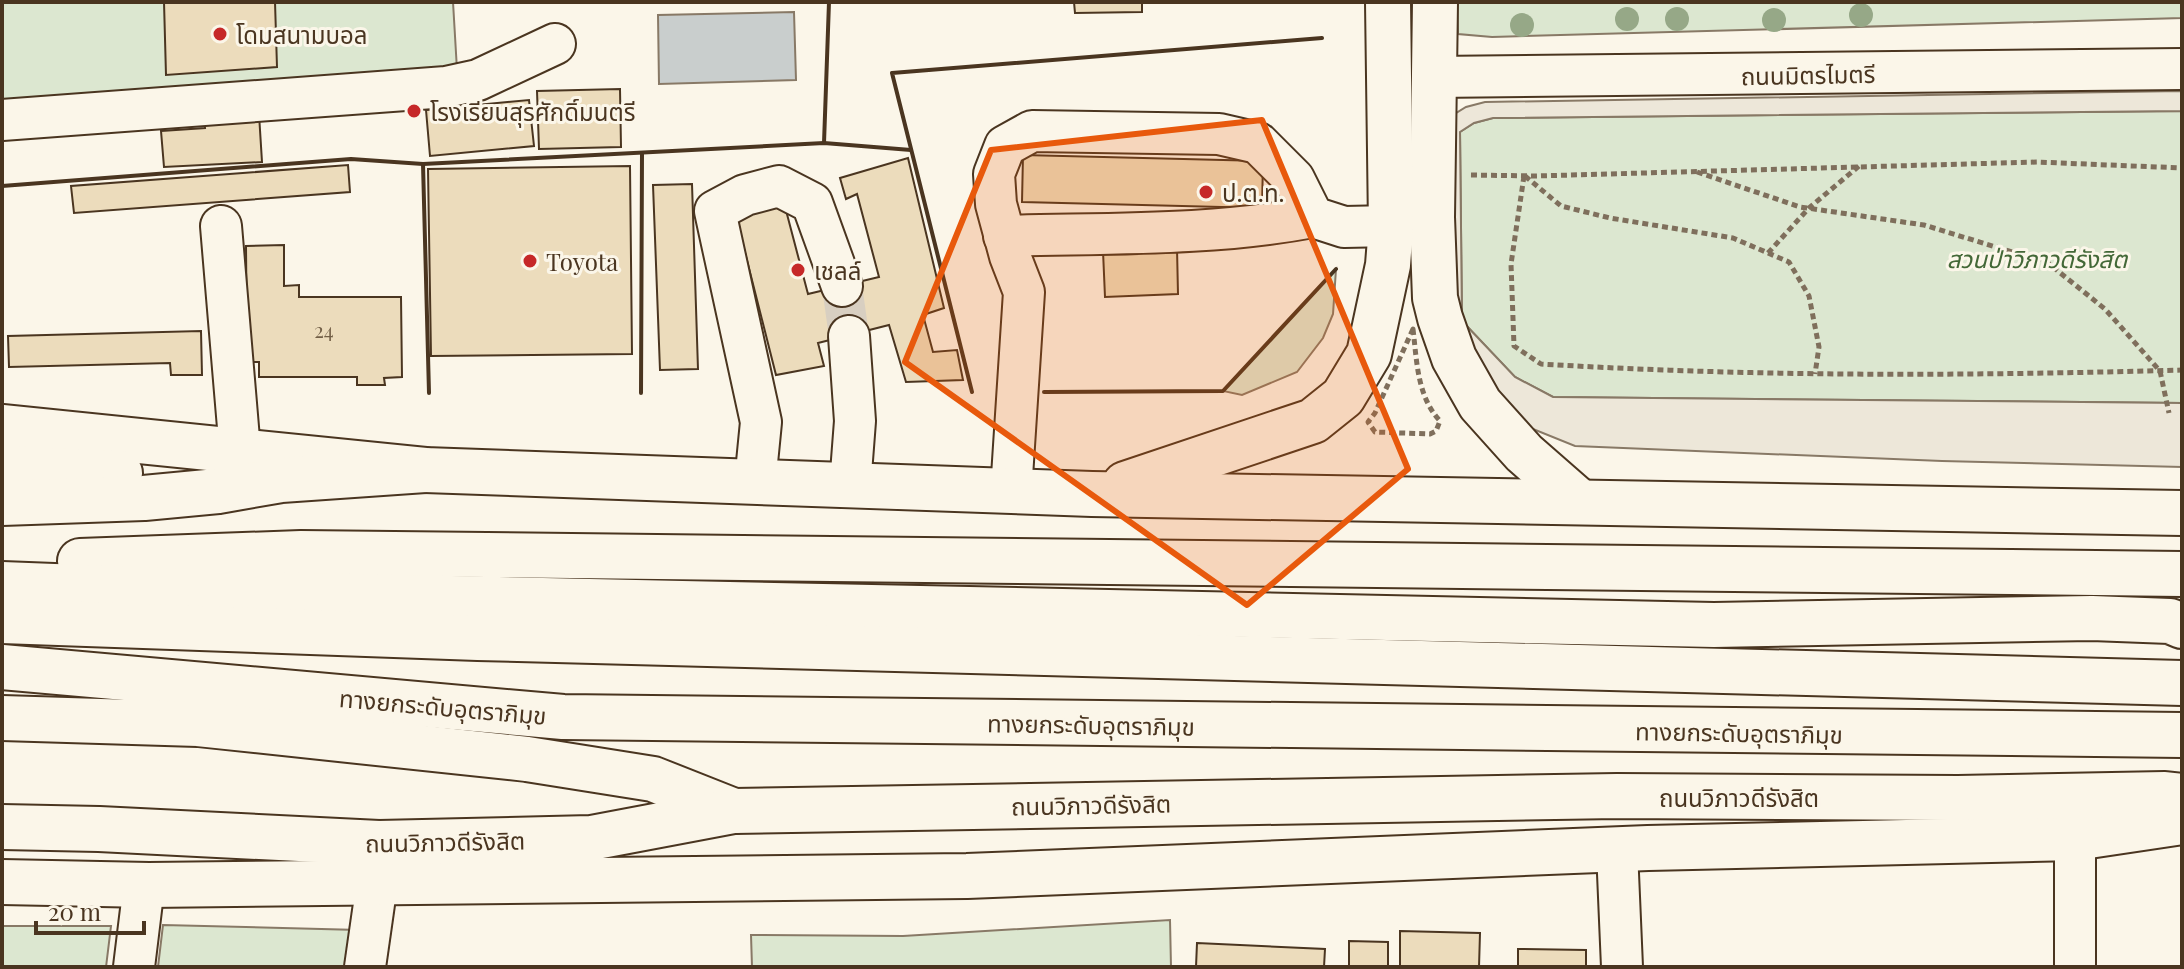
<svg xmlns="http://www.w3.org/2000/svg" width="2184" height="969" viewBox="0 0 2184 969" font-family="'Playfair Display','Noto Sans Thai',serif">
	<rect width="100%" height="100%" fill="#fbf6e9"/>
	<g fill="#dce7d0" stroke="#887966" stroke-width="2">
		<path d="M2,2H453L457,70L2,107Z"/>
		<path d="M1457,2H2182V18L1492,37L1458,34Z"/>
		<path d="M2182,111V403L1553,397L1515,377L1462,321L1460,132L1474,123L1493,118Z"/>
		<path d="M1336,269L1333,314L1323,338L1297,372L1242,395L1223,391Z"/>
		<path d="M1170,920L1171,967H752L751,935L903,936Z"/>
		<path d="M163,925L359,930L356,967H158Z"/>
		<path d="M2,926H111L106,967H2Z"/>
	</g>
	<path fill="#ede7d9" stroke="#887966" stroke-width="2" d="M2182,91V111L1493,118L1474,123L1460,132L1462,321L1515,377L1553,397L2182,403V467L1942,461L1575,446L1523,425L1457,343L1444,130L1453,115L1466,107L1485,102Z"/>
	<path fill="#c9cecd" stroke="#887966" stroke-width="2" d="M794,12L796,80L659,84L658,15Z"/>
	<g fill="#ecdcbc" stroke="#4a3520" stroke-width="2">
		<path d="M164,2H275L277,67L166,75Z"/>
		<path d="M1074,2H1142V12L1075,13Z"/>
		<path d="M620,89L621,147L539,149L537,91Z"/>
		<path d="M529,100L534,146L430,156L426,110Z"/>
		<path d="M259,114L262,162L164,167L161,131L205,128L204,117Z"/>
		<path d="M1023,155L1263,161L1262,208L1022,202Z"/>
		<path d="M908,158L944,308L923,315L933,352L957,350L963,380L906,382L889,325L818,343L824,366L776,375L735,213L783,199L808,294L879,277L857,194L846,199L840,178Z"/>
		<path d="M348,165L350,192L74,213L71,186Z"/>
		<path d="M630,166L632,354L431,356L428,169Z"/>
		<path d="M692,184L698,369L660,370L653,185Z"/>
		<path d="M284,245V286L299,285V297H401L402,377L384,378L385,385H357V377H259V362H247L246,246Z"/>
		<path d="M1177,248L1178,294L1105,297L1103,251Z"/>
		<path d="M201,331L202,375H171L170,363L9,367L8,336Z"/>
		<path d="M1400,931L1480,933L1479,967H1400Z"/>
		<path d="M1349,941L1388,942V967H1349Z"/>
		<path d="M1197,943L1325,949L1324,967H1196Z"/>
		<path d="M1518,949L1586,950V967H1518Z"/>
	</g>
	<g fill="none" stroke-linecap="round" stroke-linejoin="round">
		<path stroke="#d8cfc1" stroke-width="40" stroke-dasharray="40 20" stroke-linecap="butt" d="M842,286L849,336"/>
		<defs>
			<g id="minor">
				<path d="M1434,77L2182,69"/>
				<path d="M2,120L446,87L478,80L555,44"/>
				<path d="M221,226L240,451"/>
				<path d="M1004,236C1107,233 1212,236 1313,217"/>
				<path d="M849,336L855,421L850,486"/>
				<path d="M755,483L761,422L715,211L745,195L779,186L812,203L842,286"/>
				<path d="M1011,492L1024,292L1010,256L996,204L994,174L1005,146L1032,131L1219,134L1258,143L1294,179L1313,217L1344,227L1391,226"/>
				<path d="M1617,850L1622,967"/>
				<path d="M134,967L144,885"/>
				<path d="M365,967L377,883"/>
				<path d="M2075,967V838"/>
			</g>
			<g id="major">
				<path d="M1435,2L1432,217L1435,298L1440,318L1454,358L1480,404L1524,453L1580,502"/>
				<path d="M2,427L425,470L1092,494L2182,513"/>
				<path d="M1125,484L1313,421L1343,397L1369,354L1388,265L1391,226L1388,2"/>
				<path d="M2,882L149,885L967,876L1648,848L2075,838L2182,822"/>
			</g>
			<g id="highway">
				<path d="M2,468L120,473"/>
				<path d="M2,503L144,498L218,491L281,480L425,470"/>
				<path d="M80,561L301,553L2182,574"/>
				<path d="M2,584L265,594L1714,625L2092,618L2170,621L2182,626"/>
				<path d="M2,621L478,638L2182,683"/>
				<path d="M2,667L563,717L2182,735"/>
				<path d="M2,718L198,724L527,759L653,779L734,811"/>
				<path d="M2,827L99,829L379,843L591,838L734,811L1617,796L1958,798L2165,794L2182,796"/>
			</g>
		</defs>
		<use href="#minor" stroke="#4a3520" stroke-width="44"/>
		<use href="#major" stroke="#4a3520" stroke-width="48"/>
		<use href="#highway" stroke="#4a3520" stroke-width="48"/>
		<g stroke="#7f6f5c" stroke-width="5" stroke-dasharray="6 4" stroke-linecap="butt">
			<path d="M1697,172L1800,207L1924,225L2048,263L2105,309L2160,371L2169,413"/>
			<path d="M1471,175L1536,176L2037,162L2182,168"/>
			<path d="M1524,176L1511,264L1514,346L1541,364C1755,377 1968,376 2182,370"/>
			<path d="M1525,176L1561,206L1610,218L1733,238L1789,262L1809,296L1819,347L1815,374"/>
			<path d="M1768,253L1809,208L1859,166"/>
			<path d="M1413,329C1417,362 1417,396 1440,421L1436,431L1430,434L1375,432L1368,422L1375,413Z"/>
		</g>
		<use href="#minor" stroke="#fbf6e9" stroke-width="40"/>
		<use href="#major" stroke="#fbf6e9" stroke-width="44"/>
		<use href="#highway" stroke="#fbf6e9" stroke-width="44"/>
		<g stroke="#4a3520" stroke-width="4">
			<path d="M824,143L829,2"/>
			<path d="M423,164L429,393"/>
			<path d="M2,186L351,159L423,164L824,143L911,150"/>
			<path d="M972,392L892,73L1322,38"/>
			<path d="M1044,392L1223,391L1336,269"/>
			<path d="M641,393L642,153"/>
		</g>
	</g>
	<g fill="#96a887">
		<circle cx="1861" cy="15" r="12"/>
		<circle cx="1627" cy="19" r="12"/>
		<circle cx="1677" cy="19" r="12"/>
		<circle cx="1774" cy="20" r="12"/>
		<circle cx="1522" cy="25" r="12"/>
	</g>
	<path fill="#e8590c" fill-opacity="0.2" stroke="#e8590c" stroke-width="6" stroke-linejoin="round" d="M1262,120L1408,469L1247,605L905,362L991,150Z"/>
	<g fill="#c62828" stroke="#fbf6e9" stroke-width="3">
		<circle cx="220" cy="34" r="8"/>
		<circle cx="414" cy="111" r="8"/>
		<circle cx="1206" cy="192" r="8"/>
		<circle cx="530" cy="261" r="8"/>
		<circle cx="798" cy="270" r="8"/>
	</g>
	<g text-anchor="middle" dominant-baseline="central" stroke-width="6" stroke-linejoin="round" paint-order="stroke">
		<g font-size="20" fill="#725f47">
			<text x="324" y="329">24</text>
		</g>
		<g font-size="24" fill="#4a3520" stroke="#fbf6e9" text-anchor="start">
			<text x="236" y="34">โดมสนามบอล</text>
			<text x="430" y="111">โรงเรียนสุรศักดิ์มนตรี</text>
			<text x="1222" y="192">ป.ต.ท.</text>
			<text x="546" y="261">Toyota</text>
			<text x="814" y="270">เชลล์</text>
		</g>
		<g font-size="24" fill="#4a3520" stroke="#fbf6e9">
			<text transform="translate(1808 74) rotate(-1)">ถนนมิตรไมตรี</text>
			<text transform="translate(443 706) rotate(5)">ทางยกระดับอุตราภิมุข</text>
			<text transform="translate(1091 724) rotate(1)">ทางยกระดับอุตราภิมุข</text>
			<text transform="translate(1739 732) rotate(1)">ทางยกระดับอุตราภิมุข</text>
			<text x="1739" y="797">ถนนวิภาวดีรังสิต</text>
			<text transform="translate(1091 804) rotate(-1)">ถนนวิภาวดีรังสิต</text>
			<text transform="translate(445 841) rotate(-1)">ถนนวิภาวดีรังสิต</text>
		</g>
		<g font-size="24" font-style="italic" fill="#436837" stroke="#fbf6e9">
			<text x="2037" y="258">สวนป่าวิภาวดีรังสิต</text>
		</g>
	</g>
	<rect width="2184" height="969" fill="none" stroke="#4a3520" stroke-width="8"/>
	<path d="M36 921v12h108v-12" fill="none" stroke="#4a3520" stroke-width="4"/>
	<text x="48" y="921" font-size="24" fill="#4a3520" stroke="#fbf6e9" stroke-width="6" paint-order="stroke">20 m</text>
</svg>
